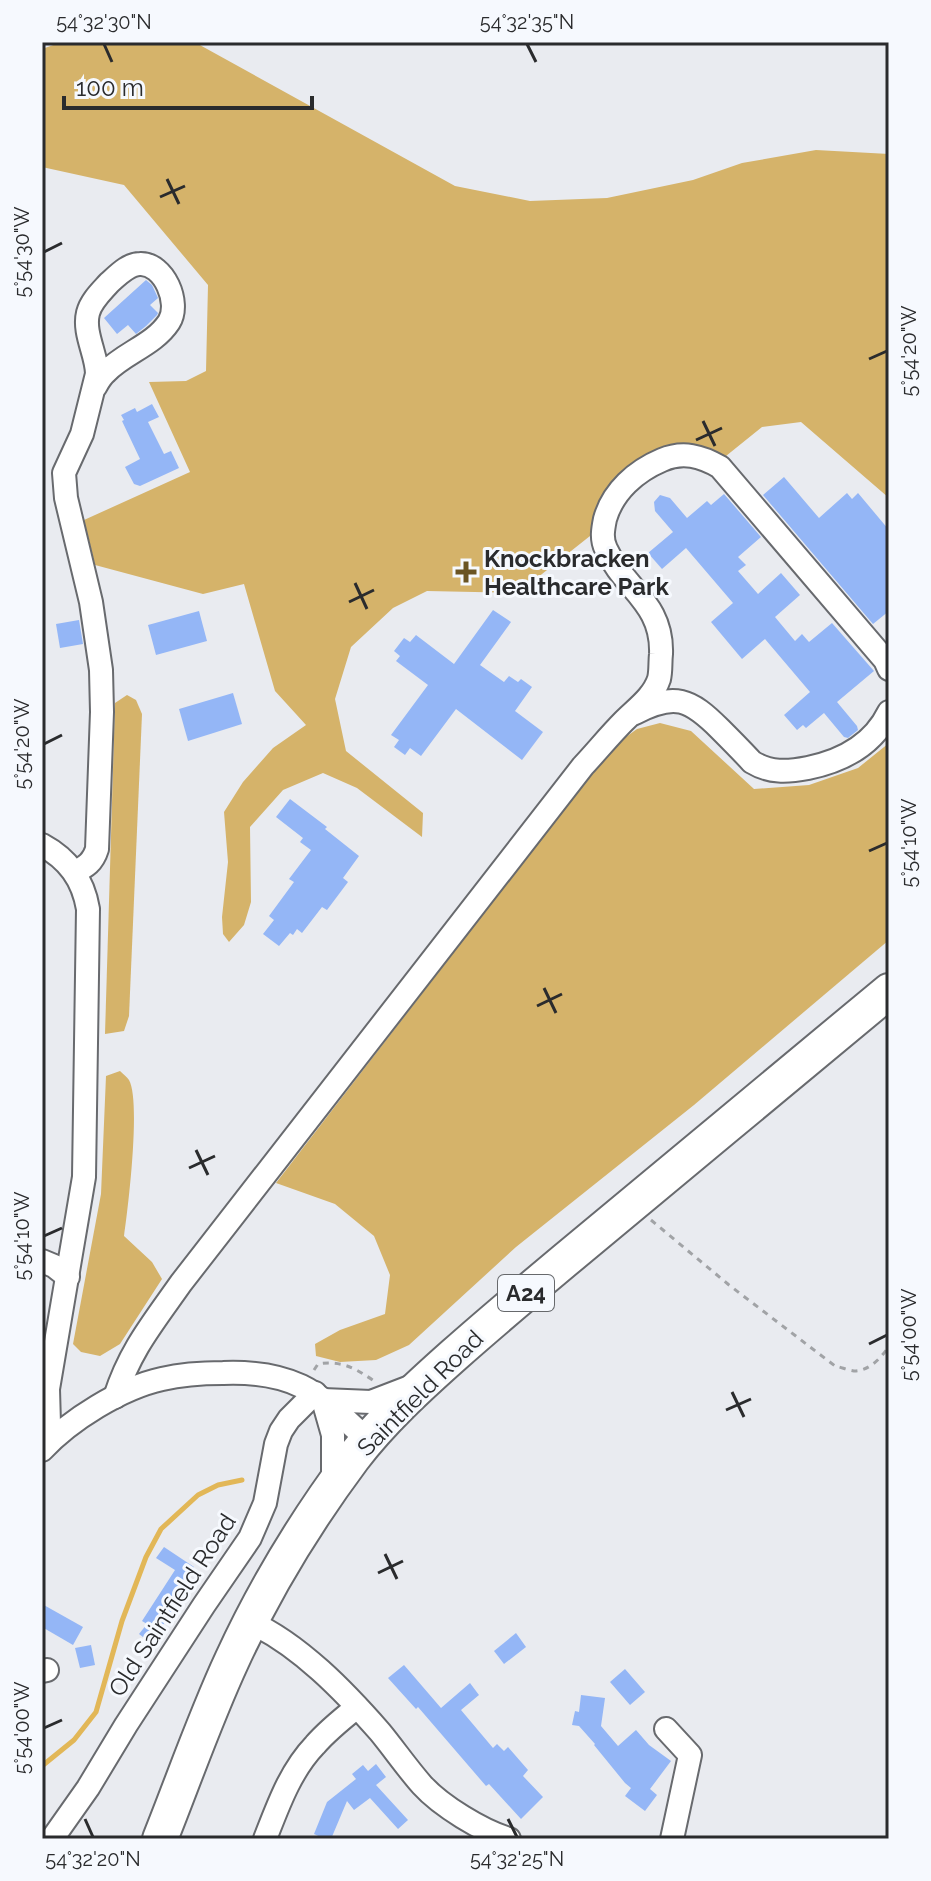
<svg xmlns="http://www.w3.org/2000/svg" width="931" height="1881" viewBox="0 0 931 1881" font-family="Raleway,sans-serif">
	<rect width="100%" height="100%" fill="#e9ebf0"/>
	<g fill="#d5b36a">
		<path d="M62,42H190L198,44L455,186L530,201L607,198L693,180L742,163L816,150L889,154V498L801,422L762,427L726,456L690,448L622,475L599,502L590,536L518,593L427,591L393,608L351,647L335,699L346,751L423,813L422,837L357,788L323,773L283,790L250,827L251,902L244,925L229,942L223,934L222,917L228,862L224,812L243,782L273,748L306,725L275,691L244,584L203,594L95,565L84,520L190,472L149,382L186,381L206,371L208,285L124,185L42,167V49Z"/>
		<path d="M127,695L136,700L142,714L129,1016L124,1031L105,1034L115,703Z"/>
		<path d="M660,723L691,731L754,789L809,785L858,768L889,743V940L694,1105L516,1247L409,1345L376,1360L340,1362L316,1356L315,1344L340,1330L385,1314L390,1275L374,1236L335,1204L276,1183L612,747L637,729Z"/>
		<path d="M120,1071C123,1074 127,1077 129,1080C141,1101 128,1209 124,1236L152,1262L162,1279L120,1344L100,1356L81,1352L73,1344L101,1194L106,1076Z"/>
	</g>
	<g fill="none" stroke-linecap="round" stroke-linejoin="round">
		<path stroke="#e2b757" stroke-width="5" d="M42,1766L74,1740L96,1712L122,1621L146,1557L161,1529L198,1495L218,1485L242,1480"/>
	</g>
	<g fill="#94b6f6">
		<path d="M146,280L152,285L158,298L150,305L158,313L157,315L146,326L136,334L128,325L117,334L104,318Z"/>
		<path d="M152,404L159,417L148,422L164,454L171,451L179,468L140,486L134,484L125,467L140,459L122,421L124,420L121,415L135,408L137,412Z"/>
		<path d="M784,477L819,518L847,493L852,499L858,493L889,530V611L873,624L763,495Z"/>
		<path d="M724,494L761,537L738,557L746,565L738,571L758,594L781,573L800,595L775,617L795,641L802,634L809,642L832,623L874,671L837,702L857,726L858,730L848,738L844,737L824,713L806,728L803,725L797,730L784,715L810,692L765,639L742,659L711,622L733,603L686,548L662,569L648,553L673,532L655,511L654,502L660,495L670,498L687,518L707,501L711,505Z"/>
		<path d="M493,610L511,622L480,665L504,682L509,676L518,682L521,679L532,687L515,711L543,732L522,760L456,709L421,756L410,748L405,755L394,747L399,740L391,735L428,685L396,661L400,656L394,651L404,638L410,642L416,635L454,664Z"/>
		<path d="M199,611L207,641L156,655L148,625Z"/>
		<path d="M79,620L83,644L60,648L56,624Z"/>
		<path d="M233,693L242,724L188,741L179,709Z"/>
		<path d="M290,799L327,827L325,829L359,856L343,878L348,882L327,910L322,907L302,933L297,929L293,935L290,933L279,946L263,934L274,920L269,916L294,882L289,879L311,850L300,842L303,838L276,817Z"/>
		<path d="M164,1547L194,1567L186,1580L191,1583L151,1643L139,1634L147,1624L142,1621L175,1570L156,1558Z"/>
		<path d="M42,1604L83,1627L73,1645L42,1627Z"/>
		<path d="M516,1633L526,1647L504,1664L494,1651Z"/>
		<path d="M91,1645L95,1665L80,1668L75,1648Z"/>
		<path d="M404,1665L441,1708L470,1683L479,1695L461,1710L493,1748L497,1744L504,1751L508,1747L528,1770L523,1776L543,1797L521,1819L489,1784L486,1786L418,1707L416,1709L388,1678Z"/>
		<path d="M625,1669L645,1692L630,1705L610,1682Z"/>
		<path d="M581,1695L605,1698L601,1726L618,1746L636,1730L649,1745L671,1761L650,1789L657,1795L645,1811L625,1796L631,1788L625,1783L594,1745L595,1744L579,1726L572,1725L575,1711L579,1712Z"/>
		<path d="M376,1764L386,1777L376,1785L408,1820L398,1829L370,1798L354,1810L347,1801L331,1839H325L314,1834L327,1802L356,1779L352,1774L363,1765L368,1771Z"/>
	</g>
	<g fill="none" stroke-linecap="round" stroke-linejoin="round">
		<defs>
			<g id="minor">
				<path d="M635,713C675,692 690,699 720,729C731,740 742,751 752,762C770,773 787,772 808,768C842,761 873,745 889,712"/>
				<path d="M42,845C68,859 83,879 88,909L84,1177L48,1389L49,1424L54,1437"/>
				<path d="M74,872C86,867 93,862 97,849L102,712L101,670L91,602L66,498L64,473L82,434L97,374C97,355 83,333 88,313C91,301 101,292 109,283C118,275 128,264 140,264C164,263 181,303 169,322C154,345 124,353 106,372C101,376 98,382 95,387"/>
				<path d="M42,1261L54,1266L68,1277"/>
				<path d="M115,1397C130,1350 153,1323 181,1283L583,766C597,751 610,735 624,721C637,708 653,697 659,679C661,671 660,662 661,654C663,603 624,589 606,549C601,539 603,529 605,519C613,491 636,471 662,460C683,451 701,456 720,467L873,646L885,660L889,669"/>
				<path d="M323,1400L371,1402L410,1387"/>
				<path d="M323,1400L333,1435V1485"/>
				<path d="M42,1450C70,1420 121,1388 162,1379C183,1374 202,1373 223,1373C249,1372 278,1375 301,1386C326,1398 347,1422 368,1440"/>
				<path d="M250,1622C299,1644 345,1692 380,1732C394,1749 407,1768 422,1785C441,1806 482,1831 509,1839"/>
				<path d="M42,1671L47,1670"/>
				<path d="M666,1729L690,1755L672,1839"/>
				<path d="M52,1839L88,1788L126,1725L204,1605L250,1538L265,1503L276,1444L281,1431L289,1419L315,1393"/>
				<path d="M265,1839C278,1806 290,1771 315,1745C327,1731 342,1719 357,1707"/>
			</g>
			<path id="highway" d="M160,1839C184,1779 205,1718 232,1660C265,1588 306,1521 353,1458C382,1420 418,1387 454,1355C490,1323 527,1292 564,1261C672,1171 781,1081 889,991"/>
		</defs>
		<use href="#minor" stroke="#686a6e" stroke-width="26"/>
		<use href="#highway" stroke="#686a6e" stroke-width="38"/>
		<g stroke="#a1a3a6" stroke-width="3" stroke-dasharray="6 6" stroke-linecap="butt">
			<path d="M651,1220L729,1285L835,1366C841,1367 850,1371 856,1371C870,1370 882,1357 889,1346"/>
			<path d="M314,1370L318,1364C341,1360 355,1368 374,1381"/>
		</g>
		<use href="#minor" stroke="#fff" stroke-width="22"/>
		<use href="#highway" stroke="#fff" stroke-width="34"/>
	</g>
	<path fill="none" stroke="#2a2b2d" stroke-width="3" d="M104,44L112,62M527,44L536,62M167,179L179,204M160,197L185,186M44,252L62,243M869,359L887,351M703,421L715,446M696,440L722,428M355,583L367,609M349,602L374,590M44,744L62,735M869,851L887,843M544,988L556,1013M537,1006L562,994M196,1150L208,1175M189,1168L215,1156M44,1236L62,1228M869,1344L887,1335M732,1392L744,1417M726,1410L751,1399M385,1554L397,1579M378,1573L403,1561M44,1728L62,1720M85,1819L93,1837M508,1819L517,1837"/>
	<path fill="#6a5423" stroke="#f6f9fe" stroke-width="3" d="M462 560h8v8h8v8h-8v8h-8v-8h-8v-8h8z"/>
	<g text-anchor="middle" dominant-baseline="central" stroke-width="6" stroke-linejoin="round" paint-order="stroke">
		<rect fill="#f6f9fe" stroke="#67696c" stroke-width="2" x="498" y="1275" width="56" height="36" rx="6"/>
		<g font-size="22" font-weight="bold" fill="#2a2b2d">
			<text x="526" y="1293">A24</text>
		</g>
		<g font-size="24" font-weight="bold" fill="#2a2b2d" stroke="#f6f9fe" text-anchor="start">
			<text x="484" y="558">Knockbracken<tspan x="484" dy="28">Healthcare Park</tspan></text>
		</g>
		<g font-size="24" fill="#2a2b2d" stroke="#f6f9fe">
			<text transform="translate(420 1393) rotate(-45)">Saintfield Road</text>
			<text transform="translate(172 1605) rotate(-57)">Old Saintfield Road</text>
		</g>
	</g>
	<rect width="931" height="1881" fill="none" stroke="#f6f9fe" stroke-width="88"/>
	<path d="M64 96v12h248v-12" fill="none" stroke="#2a2b2d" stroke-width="4"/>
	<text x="76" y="96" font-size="24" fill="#2a2b2d" stroke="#f6f9fe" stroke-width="6" paint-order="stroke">100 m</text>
	<rect x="44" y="44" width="843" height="1793" fill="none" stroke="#2a2b2d" stroke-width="3"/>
	<g font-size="20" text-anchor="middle" fill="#2a2b2d">
		<text x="104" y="29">54°32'30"N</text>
		<text x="527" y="29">54°32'35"N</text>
		<text transform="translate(22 252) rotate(-90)" y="7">5°54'30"W</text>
		<text transform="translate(909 351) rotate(-90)" y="7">5°54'20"W</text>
		<text transform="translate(22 744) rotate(-90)" y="7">5°54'20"W</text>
		<text transform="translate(909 843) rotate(-90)" y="7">5°54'10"W</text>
		<text transform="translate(22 1236) rotate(-90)" y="7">5°54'10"W</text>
		<text transform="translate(909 1335) rotate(-90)" y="7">5°54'00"W</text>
		<text transform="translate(22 1728) rotate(-90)" y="7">5°54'00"W</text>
		<text x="93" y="1866">54°32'20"N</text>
		<text x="517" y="1866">54°32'25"N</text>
	</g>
</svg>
